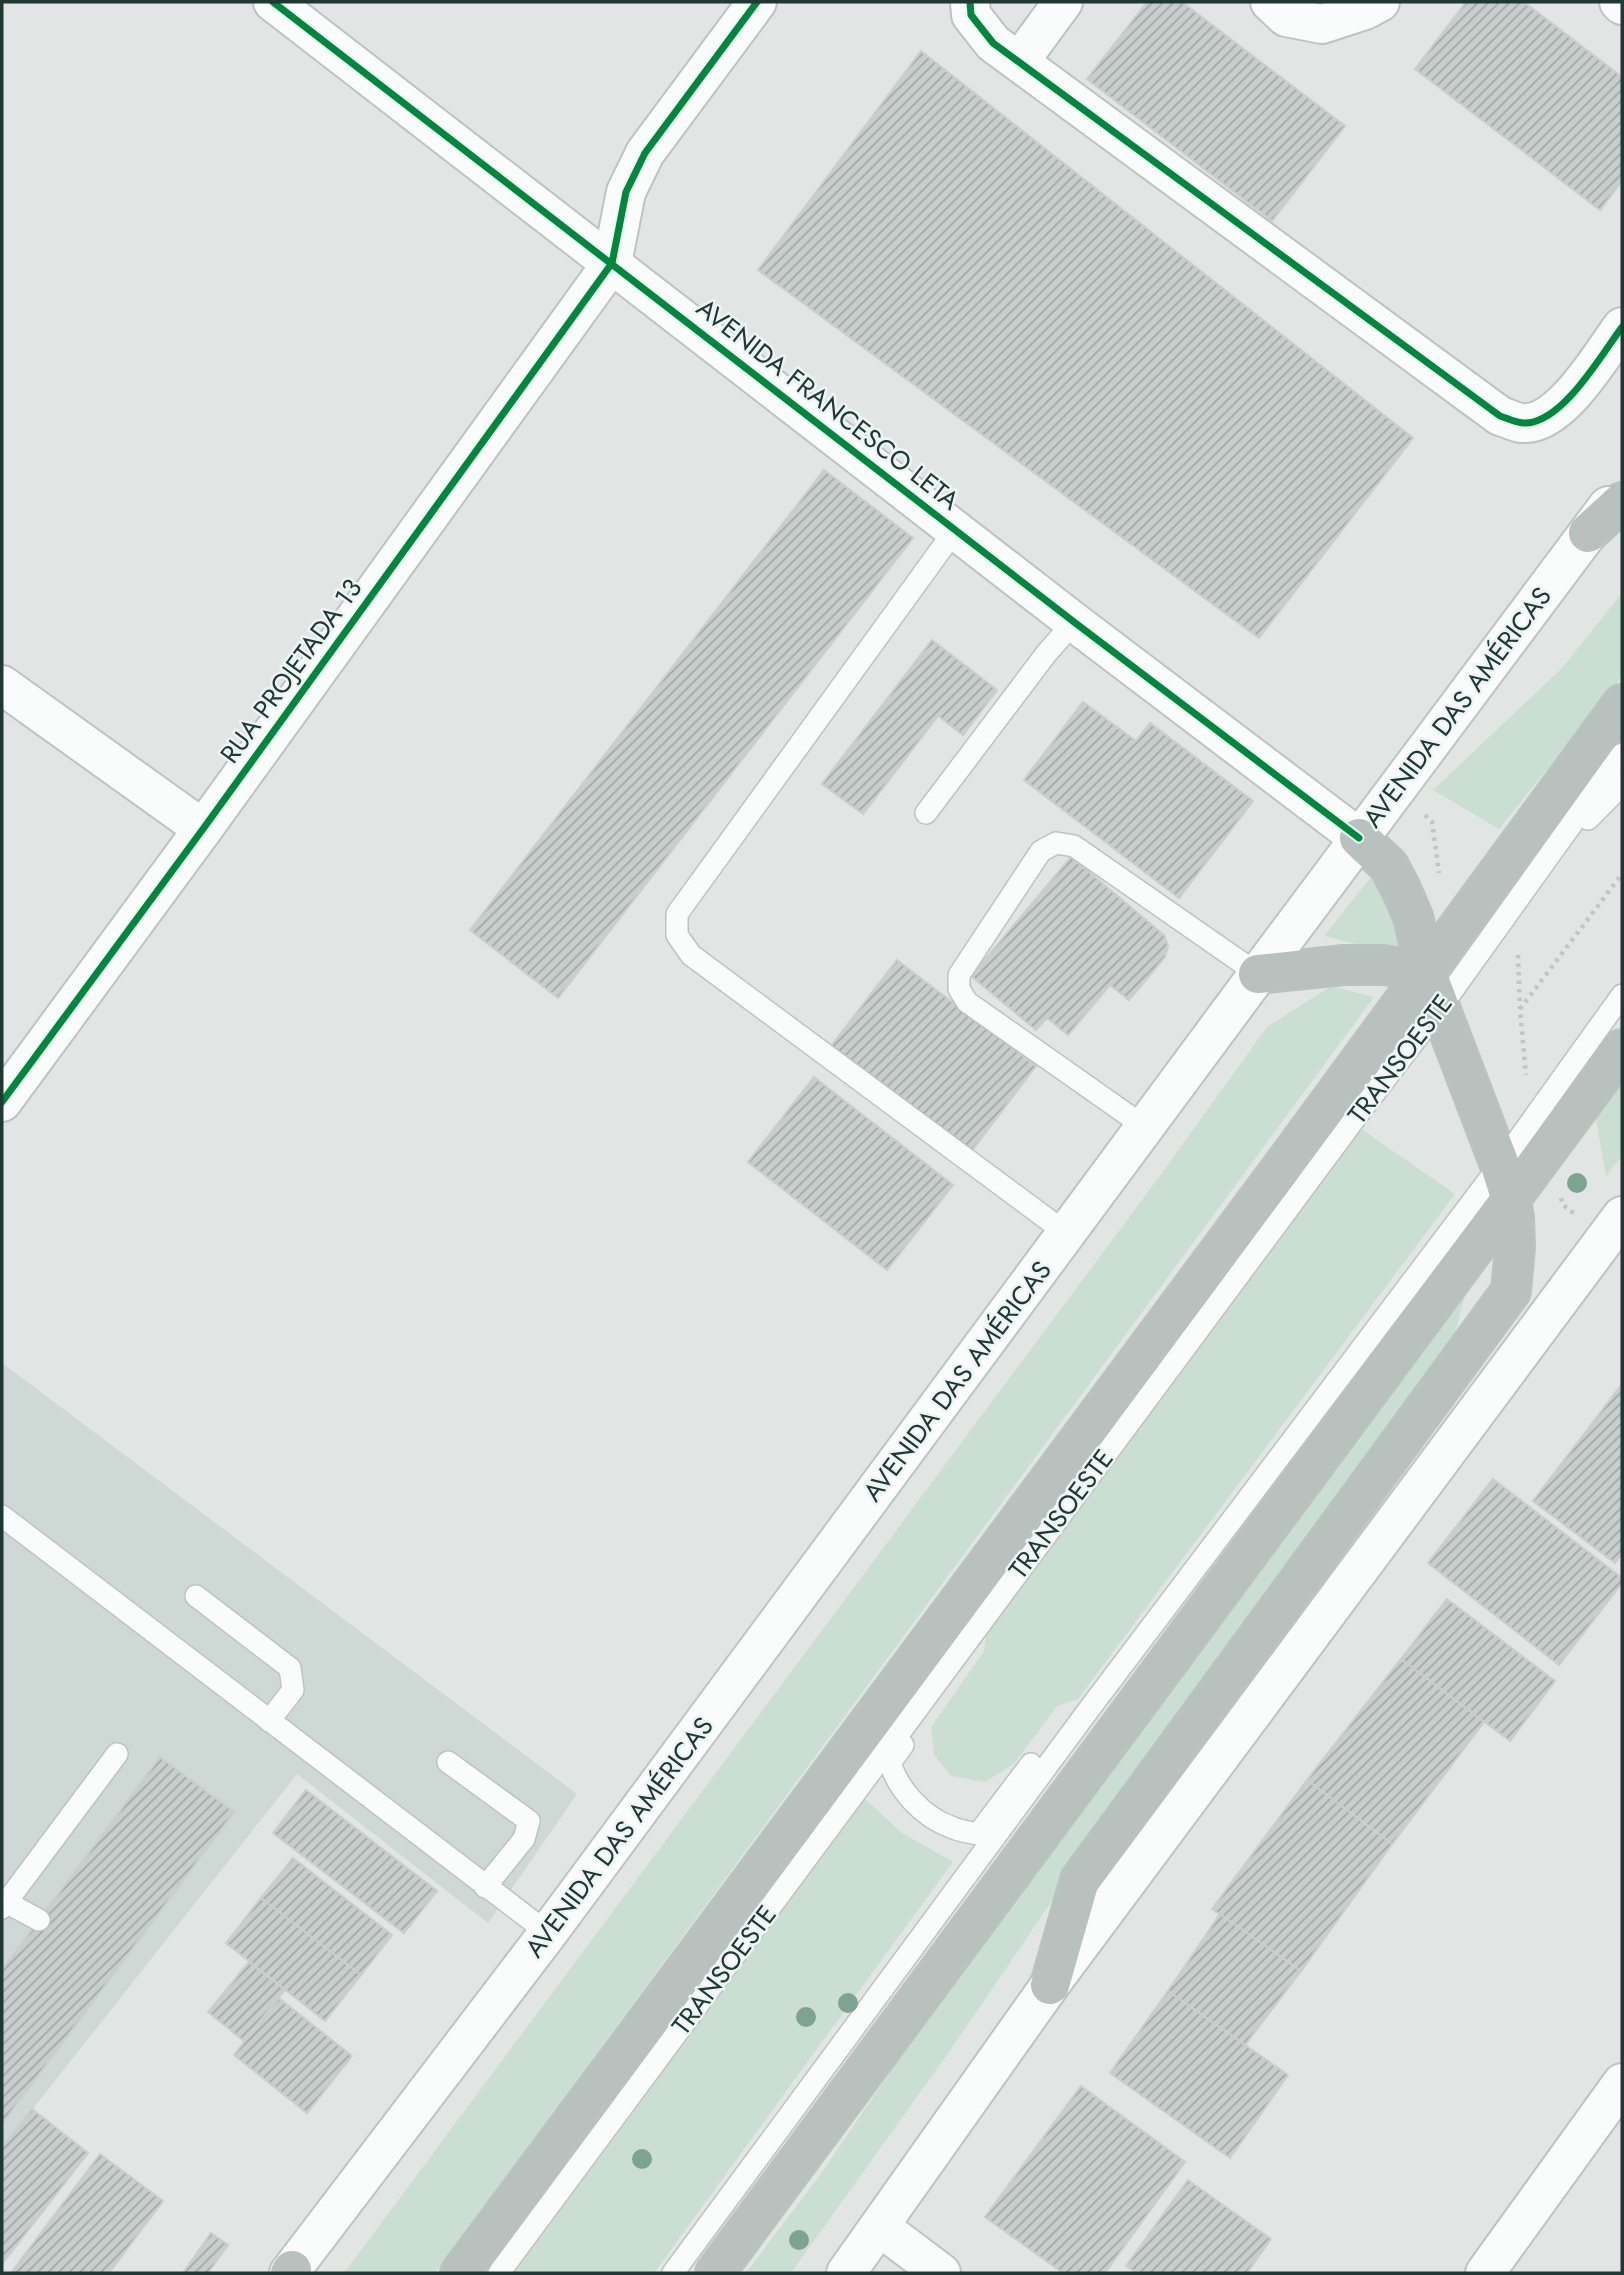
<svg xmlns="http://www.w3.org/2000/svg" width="1624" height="2275" viewBox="0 0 1624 2275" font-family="Jost,sans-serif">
	<defs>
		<pattern id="building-hatch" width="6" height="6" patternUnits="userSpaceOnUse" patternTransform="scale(1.75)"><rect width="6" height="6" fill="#c8cecc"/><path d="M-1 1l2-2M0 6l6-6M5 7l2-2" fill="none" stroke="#a2a8a6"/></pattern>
	</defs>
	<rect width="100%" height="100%" fill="#e1e6e4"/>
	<path fill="#ced8d4" d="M2,1363L577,1794L488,1923L297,1774L2,2148Z"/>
	<g fill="#cadfd2">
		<path d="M1622,593V677L1499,829L1433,790L1562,668Z"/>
		<path d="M1375,872L1410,943L1400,955L1324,936Z"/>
		<path d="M1331,986L1374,997L435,2273H344L1159,1177L1267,1027Z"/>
		<path d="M1622,1079V1156L1606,1176L1595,1114Z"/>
		<path d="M1360,1128L1455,1194L1078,1699L1057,1706L1014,1764L985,1782L951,1776L934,1755L931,1727L984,1651L987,1629Z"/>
		<path d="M1467,1286L1451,1351L1097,1835L951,2049L791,2273H746L823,2171L970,1954Z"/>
		<path d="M865,1799L902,1833L953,1862L654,2273H514Z"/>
	</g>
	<g fill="url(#building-hatch)" stroke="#cacfcd" stroke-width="2">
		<path d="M1147,2H1182L1345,126L1272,221L1087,79Z"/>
		<path d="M1466,2H1524L1622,77V181L1600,210L1415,69Z"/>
		<path d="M921,51L1413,438L1259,638L758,270Z"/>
		<path d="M824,470L913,538L558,998L470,930Z"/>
		<path d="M932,640L997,690L963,735L938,716L863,814L822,784Z"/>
		<path d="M1083,702L1136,741L1150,723L1253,801L1179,898L1024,780Z"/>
		<path d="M1071,857L1164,935L1168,946L1165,957L1129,1000L1110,985L1068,1035L1047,1018L1036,1030L971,976Z"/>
		<path d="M897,960L1036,1066L967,1157L828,1050Z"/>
		<path d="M814,1077L953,1185L887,1270L748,1162Z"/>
		<path d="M1622,1384V1553L1615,1563L1533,1501Z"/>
		<path d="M1493,1479L1622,1578V1583L1559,1665L1428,1563Z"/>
		<path d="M1447,1599L1555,1681L1510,1741L1401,1659Z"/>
		<path d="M1401,1659L1484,1722L1392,1844L1307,1780Z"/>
		<path d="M160,1757L234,1812L2,2124V1970Z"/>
		<path d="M1307,1780L1392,1844L1301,1971L1212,1909Z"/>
		<path d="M306,1790L437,1891L404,1933L273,1833Z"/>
		<path d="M293,1858L392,1935L361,1975L261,1898Z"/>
		<path d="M261,1898L361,1975L325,2021L226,1943Z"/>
		<path d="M1220,1914L1301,1971L1245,2045L1168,1991Z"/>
		<path d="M249,1962L285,1990L244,2041L208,2012Z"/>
		<path d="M1168,1991L1288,2075L1230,2158L1110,2073Z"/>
		<path d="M279,1998L352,2056L307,2113L234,2055Z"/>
		<path d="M1081,2086L1185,2162L1105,2273H1063L985,2217Z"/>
		<path d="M32,2109L88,2153L2,2264V2148Z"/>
		<path d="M100,2154L163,2201L109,2273H11Z"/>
		<path d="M1188,2180L1271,2239L1247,2273H1137L1126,2266Z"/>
		<path d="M211,2233L228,2245L208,2273H183Z"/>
	</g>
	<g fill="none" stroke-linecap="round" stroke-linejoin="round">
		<defs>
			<g id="lane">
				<path d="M955,530L677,914V935L691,955L1066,1233"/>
				<path d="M926,813L1046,654L1074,622"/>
				<path d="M1588,819L1622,785"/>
				<path d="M1145,1127L967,1002L959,989V975L1041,851L1056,843L1074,846L1258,974"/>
				<path d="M2,1516L548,1933"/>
				<path d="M196,1596L290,1668L293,1690L269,1721"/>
				<path d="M903,1745L890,1763C899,1791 923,1817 951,1827C959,1831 969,1832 978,1834L1031,1764"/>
				<path d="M448,1762L529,1821L524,1839L485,1887"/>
				<path d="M2,1900L39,1920"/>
				<path d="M2,1908L117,1754"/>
				<path d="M499,2273L1362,1109L1440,1008L1622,754"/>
				<path d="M673,2273L1087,1712L1500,1165L1622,995"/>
			</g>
			<g id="street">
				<path d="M273,2L1074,622L1359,838"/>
				<path d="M970,2L971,15L993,43L1500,416C1507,418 1518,424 1526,423C1563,422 1602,354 1622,327"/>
				<path d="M1270,2L1286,17L1322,24L1365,10L1380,2"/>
				<path d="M1619,2L1622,5"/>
				<path d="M1019,62L1063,2"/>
				<path d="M2,685L203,829"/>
				<path d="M2,1102L203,829L612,263L626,192L645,153L757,2"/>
				<path d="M1485,2273L1622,2083"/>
			</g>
			<g id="secondary">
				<path d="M880,2227L941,2273"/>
				<path d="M289,2273L548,1933L1258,974L1608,506"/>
				<path d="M846,2273L1050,1985L1622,1216"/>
			</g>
			<g id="highway">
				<path d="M1588,533L1622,502"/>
				<path d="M1258,974L1344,965H1383L1426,971"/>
				<path d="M1050,1985L1080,1880L1511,1291L1515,1247L1514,1218L1511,1200L1500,1165L1426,971L1413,917L1401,889L1389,866L1359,838"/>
				<path d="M290,2273L292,2270"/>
				<path d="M460,2273L1285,1163L1622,704"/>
				<path d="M715,2273L1622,1049"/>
			</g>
		</defs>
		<use href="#lane" stroke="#bec3c1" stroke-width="24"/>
		<use href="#street" stroke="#bec3c1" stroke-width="42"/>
		<use href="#secondary" stroke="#bdc4c2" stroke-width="42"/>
		<use href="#highway" stroke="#bbc3c1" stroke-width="42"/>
		<g stroke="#bfc7c6" stroke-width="4.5" stroke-dasharray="3.5 5" stroke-linecap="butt">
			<path d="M1425,815L1432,822L1439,873"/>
			<path d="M1518,955L1520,1010L1526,1075"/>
			<path d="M1520,1009L1622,874"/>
			<path d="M1561,1198L1563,1205L1575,1214"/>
		</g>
		<use href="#lane" stroke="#fafbfb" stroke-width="21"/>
		<use href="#street" stroke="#fafbfb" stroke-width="38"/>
		<use href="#secondary" stroke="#fafbfb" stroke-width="38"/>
		<use href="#highway" stroke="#b9c1bf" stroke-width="38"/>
		<defs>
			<g id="cycleway">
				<path d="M273,2L1074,622L1359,838"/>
				<path d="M970,2L971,15L993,43L1500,416C1507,418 1518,424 1526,423C1563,422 1602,354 1622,327"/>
				<path d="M2,1102L203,829L612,263L626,192L645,153L757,2"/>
			</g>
		</defs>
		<use href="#cycleway" stroke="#eef6f3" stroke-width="11"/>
		<use href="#cycleway" stroke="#00873e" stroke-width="7"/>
	</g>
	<g fill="#7da490">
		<circle cx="1577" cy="1183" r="10"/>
		<circle cx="848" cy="2003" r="10"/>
		<circle cx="806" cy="2017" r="10"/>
		<circle cx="642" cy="2159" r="10"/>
		<circle cx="799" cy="2240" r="10"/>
	</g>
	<g text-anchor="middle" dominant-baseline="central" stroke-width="5" stroke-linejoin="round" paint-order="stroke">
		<g font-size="26" fill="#203834" stroke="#eef6f3">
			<text transform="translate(828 404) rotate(38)">AVENIDA FRANCESCO LETA</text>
			<text transform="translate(291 671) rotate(-54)">RUA PROJETADA 13</text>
			<text transform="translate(1457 707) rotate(-53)">AVENIDA DAS AMÉRICAS</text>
			<text transform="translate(1400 1059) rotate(-53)">TRANSOESTE</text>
			<text transform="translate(957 1381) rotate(-53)">AVENIDA DAS AMÉRICAS</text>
			<text transform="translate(1061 1514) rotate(-53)">TRANSOESTE</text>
			<text transform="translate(619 1837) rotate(-53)">AVENIDA DAS AMÉRICAS</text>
			<text transform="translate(724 1970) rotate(-53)">TRANSOESTE</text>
		</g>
	</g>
	<rect width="1624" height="2275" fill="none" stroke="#203834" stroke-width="7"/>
</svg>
